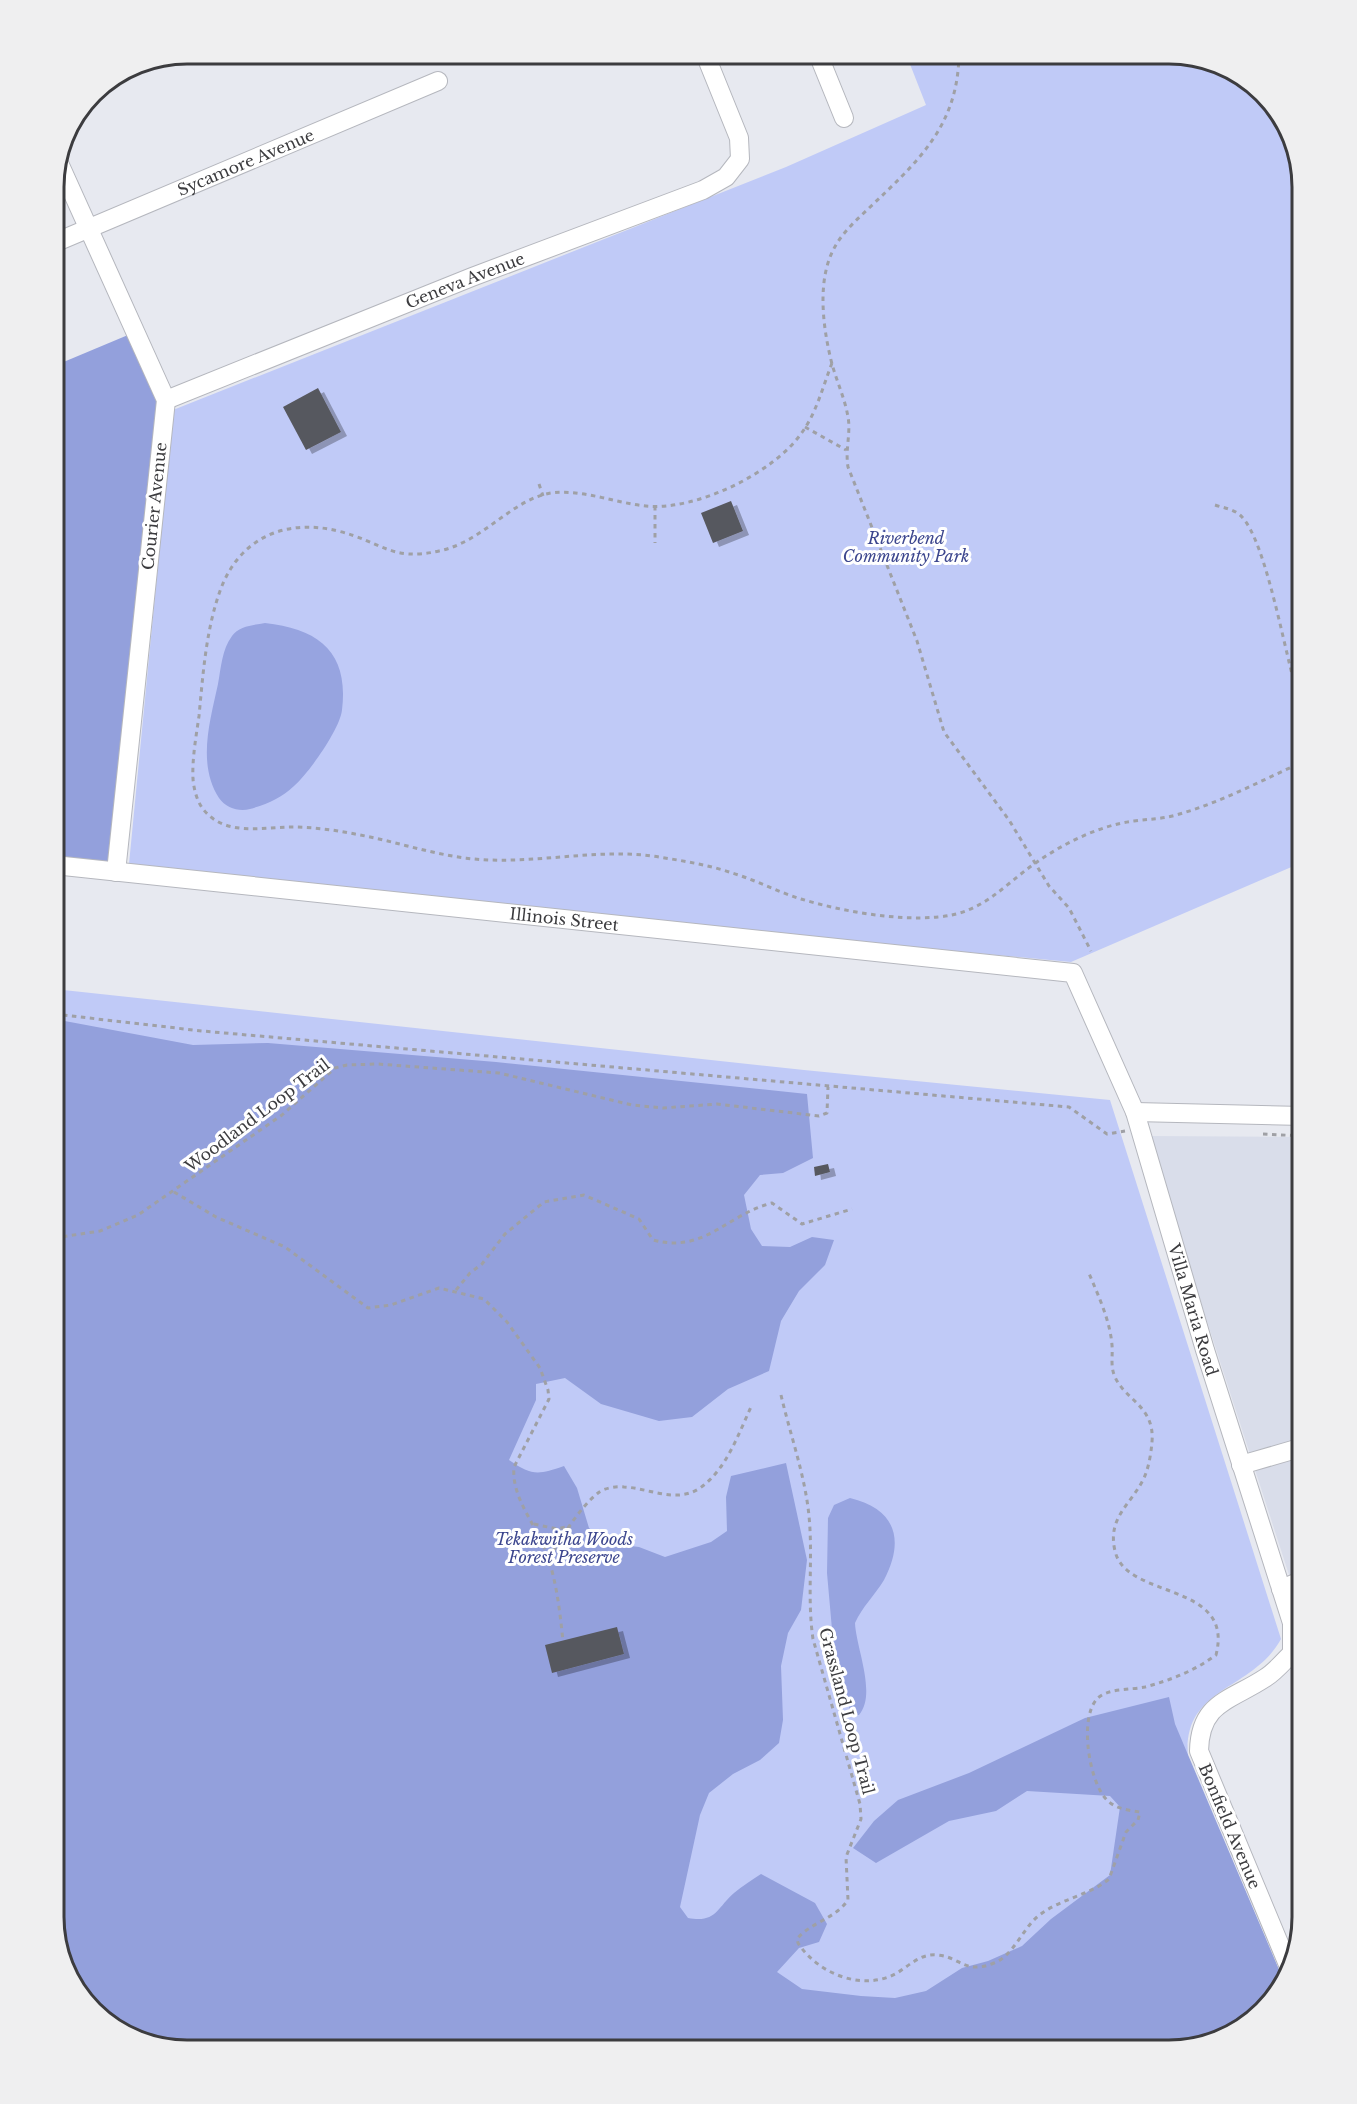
<svg xmlns="http://www.w3.org/2000/svg" width="1357" height="2104" viewBox="0 0 1357 2104" font-family="'Libre Baskerville',serif">
	<defs>
		<filter id="shadow"><feDropShadow dx="6" dy="4" stdDeviation="0" flood-color="#0004"/></filter>
	</defs>
	<rect width="100%" height="100%" fill="#e7e9f0"/>
	<path fill="#d9ddea" d="M1150,1136L1303,1137L1302,1615L1204,1312Z"/>
	<g fill="#c0caf7">
		<path d="M906,54H1179L1243,76L1289,128L1303,187V862L1071,962L585,916L129,864L173,410L786,167L926,105Z"/>
		<path d="M54,989L804,1070L1110,1100L1281,1639C1252,1692 1182,1686 1188,1757L1285,1984L1229,2036L1170,2050H179L114,2028L73,1982L64,1958L54,1917Z"/>
	</g>
	<g fill="#93a0dc">
		<path d="M128,335L157,402L111,864L54,858V366Z"/>
		<path d="M54,1019L193,1045L268,1043L496,1062L807,1094L813,1158L783,1173L760,1175L744,1195L751,1229L762,1246L790,1247L812,1237L834,1240L825,1265L799,1291L781,1321L769,1371L728,1389L692,1417L659,1421L601,1404L565,1378L536,1384V1400L509,1460C532,1476 538,1475 564,1466L577,1488L589,1528L607,1543L639,1547L665,1557L711,1542L727,1531L726,1497L731,1476L786,1463L807,1560L801,1610L788,1633L781,1666L783,1720L779,1743L760,1760L733,1774L709,1793L700,1815L680,1907L688,1918C716,1923 716,1909 734,1893C742,1886 752,1880 761,1874L815,1903L827,1924L819,1942L799,1948L777,1972L802,1989L861,1996L895,1998L926,1991L962,1968L988,1961L1022,1946L1051,1919L1110,1875L1120,1807L1110,1796L1027,1791L996,1811L949,1821L876,1863L853,1848L874,1821L898,1800L969,1773L1085,1718L1169,1697L1175,1724L1285,1984L1229,2036L1170,2050H179L114,2028L73,1982L64,1958L54,1917Z"/>
	</g>
	<g fill="#97a4e0">
		<path d="M265,623C320,629 349,653 342,710C340,729 309,773 294,786C281,798 268,804 250,809C239,812 226,808 219,798C197,764 210,721 218,684C221,668 222,649 232,636C239,626 254,625 265,623Z"/>
		<path d="M850,1498C896,1509 905,1540 884,1580C875,1595 862,1607 855,1623C856,1648 877,1694 859,1715H852L842,1689L834,1652L827,1573L828,1518L834,1505Z"/>
	</g>
	<g fill="#57585e" filter="url(#shadow)">
		<path d="M318,388L341,432L306,450L283,407Z"/>
		<path d="M731,501L743,531L713,543L701,513Z"/>
		<path d="M828,1164L830,1172L815,1176L814,1167Z"/>
		<path d="M617,1627L624,1654L552,1673L545,1645Z"/>
	</g>
	<g fill="none" stroke-linecap="round" stroke-linejoin="round">
		<defs>
			<g id="minor">
				<path d="M818,54L844,118"/>
				<path d="M59,163L166,400L116,872"/>
				<path id="s1" d="M54,243L438,81"/>
				<path id="s2" d="M166,400L472,277L703,190L726,177L740,159L739,138L705,54"/>
				<path id="s3" d="M54,865L1073,973L1135,1112L1205,1350L1292,1623V1653"/>
				<path d="M1135,1112L1303,1116"/>
				<path d="M1241,1465L1303,1447"/>
				<path d="M1281,1589L1303,1580"/>
				<path d="M1289,1967L1199,1751C1200,1702 1230,1701 1265,1678C1275,1672 1284,1661 1292,1653"/>
			</g>
		</defs>
		<use href="#minor" stroke="#b5b7be" stroke-width="20"/>
		<g stroke="#9fa0a5" stroke-width="3" stroke-dasharray="4.5 4.5" stroke-linecap="butt">
			<path d="M959,54C958,128 916,163 867,210C851,225 836,239 829,260C818,291 824,333 832,364C837,382 845,399 848,417C851,433 845,450 848,467L917,641L944,732L1009,820L1049,886L1069,908L1091,951"/>
			<path d="M1297,161L1303,198"/>
			<path d="M832,363C823,386 817,411 803,431C775,473 696,511 646,506C615,503 583,489 551,493C512,499 483,542 439,551C391,562 380,541 338,531C285,518 239,538 220,591C206,630 203,674 199,716C196,737 192,759 193,779C194,790 197,801 203,809C225,837 261,827 292,827C313,827 334,830 355,834C400,842 444,859 490,860C547,862 603,848 659,857C684,861 709,865 732,873C756,880 778,892 801,899C841,911 896,921 938,917C984,913 1002,886 1037,862C1064,843 1101,825 1134,821C1149,819 1162,819 1176,815C1220,803 1262,780 1303,762"/>
			<path d="M805,427L846,450"/>
			<path d="M539,484L543,496"/>
			<path d="M1215,505C1224,508 1233,509 1240,515C1268,540 1287,670 1303,713"/>
			<path d="M655,506V543"/>
			<path d="M54,1014L202,1031L1069,1107L1107,1134L1125,1131"/>
			<path d="M1263,1134L1303,1136"/>
			<path d="M174,1192L216,1217L285,1247L368,1308L391,1305L439,1288L484,1299L507,1322L540,1368L548,1390L549,1399L514,1467C511,1500 539,1527 548,1558C557,1584 560,1613 563,1641"/>
			<path d="M54,1238L100,1231L138,1215L282,1115L335,1068L347,1065L378,1064L499,1073L632,1105L663,1108L717,1104L819,1116L827,1113L828,1087"/>
			<path d="M456,1290L470,1273L482,1264L505,1234L544,1202L584,1195L639,1219L653,1240C705,1254 727,1214 772,1203L802,1224L852,1209"/>
			<path d="M781,1395C790,1434 805,1475 809,1516C813,1557 807,1599 813,1639L860,1804L861,1819L846,1857L848,1900C835,1919 811,1922 797,1939L798,1943C818,1974 863,1992 897,1973C910,1965 921,1953 938,1955C960,1957 965,1975 994,1963C1013,1956 1022,1930 1037,1917C1058,1899 1089,1896 1109,1879L1126,1832L1138,1820L1140,1812C1128,1810 1115,1809 1106,1799C1089,1781 1079,1718 1097,1699C1107,1688 1131,1690 1145,1687C1171,1680 1194,1671 1216,1655C1235,1581 1126,1600 1115,1551C1107,1517 1131,1505 1144,1478C1149,1467 1151,1453 1152,1442C1155,1406 1125,1400 1115,1377C1110,1366 1113,1356 1112,1345C1110,1320 1098,1295 1088,1271"/>
			<path d="M534,1524L557,1529L571,1526"/>
			<path d="M549,1559C558,1541 582,1505 598,1493C604,1488 616,1486 624,1487C649,1488 676,1504 700,1488C726,1470 738,1435 751,1407"/>
		</g>
		<use href="#minor" stroke="#fff" stroke-width="18"/>
	</g>
	<g text-anchor="middle" dominant-baseline="central" stroke-width="6" stroke-linejoin="round" paint-order="stroke">
		<g font-size="16" fill="#3c3c3f" stroke="#fff">
			<text stroke="none"><textPath href="#s1" startOffset="208">Sycamore Avenue</textPath></text>
			<text stroke="none"><textPath href="#s2" startOffset="322">Geneva Avenue</textPath></text>
			<text transform="translate(154 506) rotate(-84)">Courier Avenue</text>
			<text stroke="none"><textPath href="#s3" startOffset="513">Illinois Street</textPath></text>
			<text transform="translate(257 1115) rotate(-37)">Woodland Loop Trail</text>
			<text stroke="none"><textPath href="#s3" startOffset="1383">Villa Maria Road</textPath></text>
			<text transform="translate(847 1711) rotate(75)">Grassland Loop Trail</text>
			<text transform="translate(1230 1826) rotate(67)">Bonfield Avenue</text>
		</g>
		<g font-size="16" font-style="italic" fill="#3c468e" stroke="#fff">
			<text x="906" y="538">Riverbend<tspan x="906" dy="18">Community Park</tspan></text>
			<text x="564" y="1539">Tekakwitha Woods<tspan x="564" dy="18">Forest Preserve</tspan></text>
		</g>
	</g>
	<path d="M0 0H1357V2104H0ZM187 64H1169A123 123 0 0 1 1292 187V1917A123 123 0 0 1 1169 2040H187A123 123 0 0 1 64 1917V187A123 123 0 0 1 187 64Z" fill="#efeff0" fill-rule="evenodd"/>
	<path fill="none" stroke="#3c3c3f" stroke-width="3" d="M187 64H1169A123 123 0 0 1 1292 187V1917A123 123 0 0 1 1169 2040H187A123 123 0 0 1 64 1917V187A123 123 0 0 1 187 64Z"/>
</svg>
